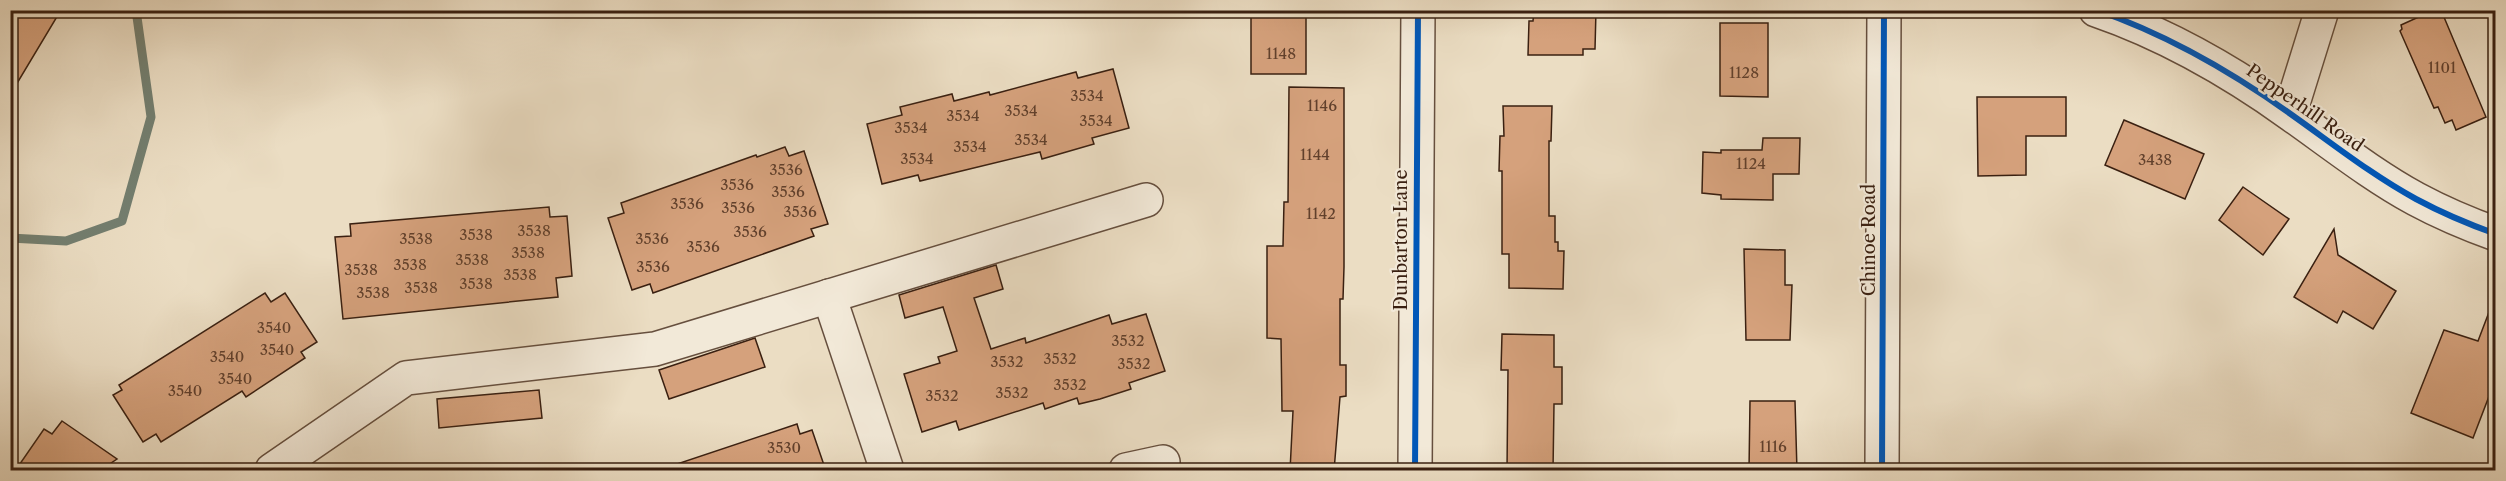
<svg xmlns="http://www.w3.org/2000/svg" width="2506" height="481" viewBox="0 0 2506 481" font-family="'Libre Caslon Text',serif">
	<rect width="100%" height="100%" fill="#ebddc3"/>
	<filter id="stains"><feTurbulence type="fractalNoise" baseFrequency=".00333" numOctaves="4"/><feColorMatrix values="0 0 0 0 .2 0 0 0 0 .09 0 0 0 0 .02 0 0 0 .5 -.17"/></filter>
	<radialGradient id="worn" r=".72"><stop offset=".6" stop-color="#630" stop-opacity="0"/><stop offset="1" stop-color="#630" stop-opacity=".3"/></radialGradient>
	<g fill="none" stroke-linecap="round" stroke-linejoin="round">
		<path stroke="#737e6f" stroke-width="9" d="M10,238L66,241L122,221L151,117L136,10"/>
	</g>
	<g fill="#d5a17c" stroke="#3a2011" stroke-width="1.5">
		<path d="M10,10H61L10,95Z"/>
		<rect x="1251" y="10" width="55" height="64"/>
		<path d="M1534,10H1596L1595,49H1583V55H1528L1529,21H1533Z"/>
		<path d="M2434,10H2441L2486,117L2456,130L2452,120L2445,123L2438,107L2434,108L2400,31L2402,29L2401,25Z"/>
		<path d="M1720,23H1768V97L1720,96Z"/>
		<path d="M1113,69L1129,128L1092,138L1094,144L1042,159L1040,152L920,181L918,175L882,184L867,124L902,115L900,107L952,94L954,101L989,92L990,95L1076,72L1078,78Z"/>
		<path d="M1289,87L1344,88V267L1343,299H1340V365H1346V396L1340,397L1334,471H1290L1293,411H1282L1281,339L1267,338V246H1283L1284,202H1288Z"/>
		<path d="M1977,97H2066V136H2026V175L1978,176Z"/>
		<path d="M1503,106H1552L1551,141H1549V216H1555V242H1558V251H1564L1563,289L1509,288V254H1502V171H1499L1500,136H1504Z"/>
		<path d="M2124,120L2204,154L2185,199L2105,165Z"/>
		<path d="M1763,138H1800L1799,174H1773V200L1721,199V195L1702,193L1703,152L1721,153V150H1762Z"/>
		<path d="M785,147L789,156L804,151L828,224L811,229L814,236L653,293L650,284L632,290L608,218L624,213L621,203L756,155L757,157Z"/>
		<path d="M2243,187L2289,219L2263,255L2219,220Z"/>
		<path d="M549,207L550,217L567,216L572,276L556,278L558,297L343,319L335,237L351,236L350,224Z"/>
		<path d="M2334,229L2338,255L2396,291L2373,329L2343,311L2337,323L2294,297Z"/>
		<path d="M1744,249L1785,250V285H1792L1790,340H1746Z"/>
		<path d="M996,265L1003,289L974,298L991,349L1025,338L1026,343L1109,315L1112,324L1146,314L1165,371L1129,383L1131,389L1100,399L1079,404L1077,398L1045,409L1043,403L959,430L956,421L922,432L904,374L940,363L938,357L957,351L943,307L905,318L899,295Z"/>
		<path d="M265,293L271,302L285,293L317,342L301,352L305,358L246,397L242,391L161,442L156,434L143,442L113,395L122,390L119,385Z"/>
		<path d="M2494,299L2496,378L2473,438L2411,413L2444,330L2478,341Z"/>
		<path d="M1502,334L1554,335V367H1562V404H1554L1553,471H1507L1508,370H1501Z"/>
		<path d="M755,338L765,367L669,399L659,370Z"/>
		<path d="M539,390L542,418L439,428L437,399Z"/>
		<path d="M1750,401H1795L1797,471H1749Z"/>
		<path d="M62,421L117,459L99,471H15L44,429L52,434Z"/>
		<path d="M797,424L800,434L812,430L826,471H671V466Z"/>
	</g>
	<g fill="none" stroke-linecap="round" stroke-linejoin="round">
		<defs>
			<g id="minor">
				<path d="M2096,10C2166,34 2232,72 2292,115C2333,144 2372,175 2416,199C2442,213 2468,224 2496,234"/>
				<path d="M2290,113L2322,10"/>
				<path d="M829,296L887,470"/>
				<path d="M272,470L406,378L655,349L1146,200"/>
				<path d="M1126,470L1163,462"/>
				<path d="M1415,470L1418,10"/>
				<path d="M1882,470L1884,10"/>
			</g>
		</defs>
		<use href="#minor" stroke="#664f3e" stroke-width="36"/>
		<use href="#minor" stroke="#f2e9d8" stroke-width="33"/>
		<defs>
			<g id="cycleway">
				<path d="M2096,10C2166,34 2232,72 2292,115C2333,144 2372,175 2416,199C2442,213 2468,224 2496,234"/>
				<path d="M1415,470L1418,10"/>
				<path d="M1882,470L1884,10"/>
			</g>
		</defs>
		<use href="#cycleway" stroke="#f2e9d8" stroke-width="10"/>
		<use href="#cycleway" stroke="#0057b8" stroke-width="6"/>
	</g>
	<g text-anchor="middle" dominant-baseline="central" stroke-width="4.5" stroke-linejoin="round" paint-order="stroke">
		<g font-size="15" fill="#61402c">
			<text x="1281" y="53">1148</text>
			<text x="2442" y="67">1101</text>
			<text x="1744" y="72">1128</text>
			<text x="1087" y="95">3534</text>
			<text x="1322" y="105">1146</text>
			<text x="1021" y="110">3534</text>
			<text x="963" y="115">3534</text>
			<text x="1096" y="120">3534</text>
			<text x="911" y="127">3534</text>
			<text x="1031" y="139">3534</text>
			<text x="970" y="146">3534</text>
			<text x="1315" y="154">1144</text>
			<text x="917" y="158">3534</text>
			<text x="2155" y="159">3438</text>
			<text x="1751" y="163">1124</text>
			<text x="786" y="169">3536</text>
			<text x="737" y="184">3536</text>
			<text x="788" y="191">3536</text>
			<text x="687" y="203">3536</text>
			<text x="738" y="207">3536</text>
			<text x="800" y="211">3536</text>
			<text x="1321" y="213">1142</text>
			<text x="534" y="230">3538</text>
			<text x="750" y="231">3536</text>
			<text x="476" y="234">3538</text>
			<text x="416" y="238">3538</text>
			<text x="652" y="238">3536</text>
			<text x="703" y="246">3536</text>
			<text x="528" y="252">3538</text>
			<text x="472" y="259">3538</text>
			<text x="410" y="264">3538</text>
			<text x="653" y="266">3536</text>
			<text x="361" y="269">3538</text>
			<text x="520" y="274">3538</text>
			<text x="476" y="283">3538</text>
			<text x="421" y="287">3538</text>
			<text x="373" y="292">3538</text>
			<text x="274" y="327">3540</text>
			<text x="1128" y="340">3532</text>
			<text x="277" y="349">3540</text>
			<text x="227" y="356">3540</text>
			<text x="1060" y="358">3532</text>
			<text x="1007" y="361">3532</text>
			<text x="1134" y="363">3532</text>
			<text x="235" y="378">3540</text>
			<text x="1070" y="384">3532</text>
			<text x="185" y="390">3540</text>
			<text x="1012" y="392">3532</text>
			<text x="942" y="395">3532</text>
			<text x="1773" y="446">1116</text>
			<text x="784" y="447">3530</text>
		</g>
		<g font-size="18" fill="#3a2011" stroke="#f2e9d8">
			<text transform="translate(2305 108) rotate(35)">Pepperhill Road</text>
			<text transform="translate(1401 240) rotate(-90)">Dunbarton Lane</text>
			<text transform="translate(1869 240) rotate(-90)">Chinoe Road</text>
		</g>
	</g>
	<rect width="2506" height="481" fill="none" stroke="#ebddc3" stroke-width="36"/>
	<rect x="12" y="12" width="2482" height="457" fill="none" stroke="#3a2011" stroke-width="3"/>
	<rect x="18" y="18" width="2470" height="445" fill="none" stroke="#3a2011" stroke-width="1.5"/>
	<rect width="100%" height="100%" filter="url(#stains)"/>
	<rect width="100%" height="100%" fill="url(#worn)"/>
</svg>
